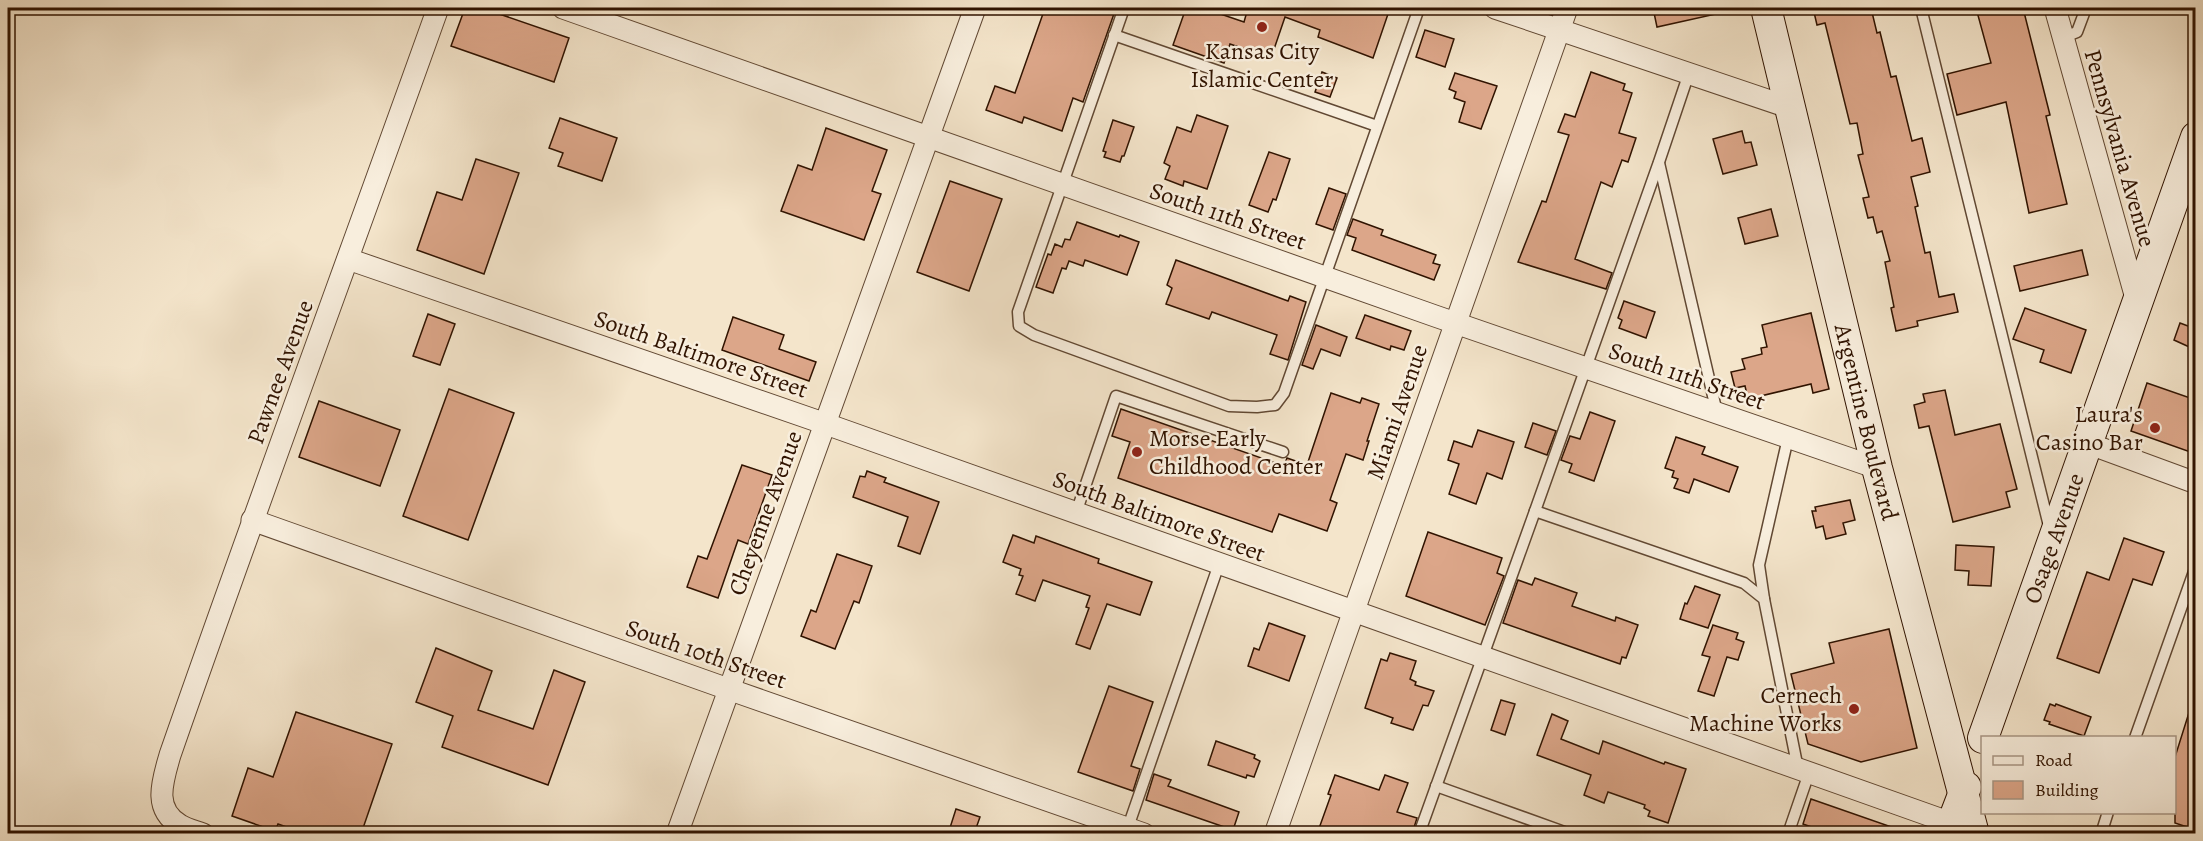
<svg xmlns="http://www.w3.org/2000/svg" width="2203" height="841" viewBox="0 0 2203 841" font-family="Alegreya,serif">
	<rect width="100%" height="100%" fill="#f4e5cb"/>
	<filter id="stains"><feTurbulence type="fractalNoise" baseFrequency=".00333" numOctaves="4"/><feColorMatrix values="0 0 0 0 .2 0 0 0 0 .09 0 0 0 0 .02 0 0 0 .5 -.17"/></filter>
	<radialGradient id="worn" r=".72"><stop offset=".6" stop-color="#630" stop-opacity="0"/><stop offset="1" stop-color="#630" stop-opacity=".3"/></radialGradient>
	<g fill="#dca689" stroke="#301300" stroke-width="1.5">
		<path d="M465,8H482L569,38L554,82L451,46Z"/>
		<path d="M1045,8H1116L1083,102L1073,98L1062,131L1024,117L1022,123L986,110L995,86L1015,93Z"/>
		<path d="M1186,8H1203L1244,22L1248,8H1370L1388,14L1373,58L1318,37L1320,30L1285,17L1271,58L1230,44L1224,63L1173,45Z"/>
		<path d="M1653,8H1715L1716,14L1657,27Z"/>
		<path d="M1813,8H1871L1877,33L1880,32L1891,77L1896,76L1912,141L1922,138L1930,172L1911,177L1918,206L1915,207L1925,253L1930,252L1939,297L1954,294L1958,312L1917,321L1918,326L1896,331L1891,308L1894,307L1885,262L1890,261L1882,231L1877,233L1873,217L1868,218L1863,198L1869,197L1858,155L1863,154L1857,123L1850,124L1825,23L1817,25Z"/>
		<path d="M1976,8H2023L2050,115L2046,116L2067,204L2029,213L2006,102L1957,115L1947,74L1991,63Z"/>
		<path d="M1425,30L1454,39L1445,67L1416,57Z"/>
		<path d="M1322,72L1337,78L1330,97L1315,92Z"/>
		<path d="M1591,72L1625,84L1623,90L1632,93L1619,133L1636,138L1628,162L1622,160L1612,187L1601,182L1575,259L1612,273L1606,289L1518,262L1542,201L1546,202L1569,135L1558,132L1565,114L1575,117Z"/>
		<path d="M1455,73L1497,86L1481,129L1459,122L1465,102L1454,98L1456,92L1449,89Z"/>
		<path d="M1197,115L1228,126L1207,189L1184,181L1183,186L1165,179L1170,166L1164,163L1177,127L1191,132Z"/>
		<path d="M560,118L617,138L602,181L558,166L563,153L549,148Z"/>
		<path d="M1113,120L1134,127L1124,156H1122L1120,162L1104,157L1106,152L1103,151Z"/>
		<path d="M826,128L887,150L872,191L881,194L864,240L781,211L798,165L812,170Z"/>
		<path d="M1742,131L1745,143L1751,142L1757,165L1723,174L1713,139Z"/>
		<path d="M1269,152L1290,159L1276,200L1273,199L1268,212L1249,205Z"/>
		<path d="M476,159L519,173L484,274L417,250L437,192L462,200Z"/>
		<path d="M950,181L1002,199L969,291L917,272Z"/>
		<path d="M1329,188L1346,194L1333,230L1316,224Z"/>
		<path d="M1771,209L1778,236L1745,244L1738,218Z"/>
		<path d="M1353,219L1383,230L1381,235L1436,255L1433,263L1440,265L1434,280L1352,250L1356,238L1347,235Z"/>
		<path d="M1077,222L1119,237L1120,235L1139,242L1127,275L1085,260L1083,266L1069,261L1066,269L1062,268L1053,293L1036,287L1048,254L1051,255L1055,244L1062,247L1065,239L1070,240Z"/>
		<path d="M2082,250L2088,275L2020,291L2014,266Z"/>
		<path d="M1176,260L1288,301L1290,296L1306,302L1288,360L1270,354L1277,335L1212,312L1209,319L1166,304L1172,288L1167,285Z"/>
		<path d="M1624,301L1655,312L1646,338L1619,328L1622,320L1618,318Z"/>
		<path d="M2025,308L2086,330L2071,373L2040,362L2044,350L2013,339Z"/>
		<path d="M1811,313L1829,389L1813,393L1811,384L1748,399L1745,386L1735,388L1731,372L1745,369L1742,359L1762,354L1761,348L1767,347L1762,325Z"/>
		<path d="M428,314L455,324L440,365L413,356Z"/>
		<path d="M1365,315L1411,331L1404,350L1391,346L1390,350L1356,338Z"/>
		<path d="M733,317L784,335L779,349L816,362L809,381L722,350Z"/>
		<path d="M2180,323L2196,329V350L2174,340Z"/>
		<path d="M1316,325L1347,337L1340,356L1321,349L1313,369L1302,365Z"/>
		<path d="M2147,383L2196,400V411L2191,423L2196,424V454L2131,431Z"/>
		<path d="M449,389L514,413L468,540L403,516Z"/>
		<path d="M1945,390L1955,435L2000,424L2017,489L2006,492L2010,507L1953,522L1929,426L1919,428L1914,405L1925,402L1923,394Z"/>
		<path d="M1331,393L1360,403L1362,398L1379,404L1367,441H1369L1363,460L1346,454L1330,500L1337,503L1327,531L1279,514L1272,532L1118,478L1130,442L1112,436L1121,409L1284,466L1287,458L1307,465Z"/>
		<path d="M319,401L400,430L380,486L299,457Z"/>
		<path d="M1590,412L1615,421L1594,481L1569,472L1572,464L1561,460L1570,436L1580,439Z"/>
		<path d="M1533,423L1556,431L1547,455L1525,447Z"/>
		<path d="M1478,430L1514,442L1502,479L1487,473L1476,504L1449,494L1459,464L1448,460L1454,441L1472,447Z"/>
		<path d="M1676,437L1705,447L1702,454L1738,467L1729,492L1694,479L1689,493L1674,488L1678,479L1672,477L1674,471L1665,468Z"/>
		<path d="M742,465L772,475L748,544L738,540L718,598L687,587L698,556L707,559Z"/>
		<path d="M867,471L886,478L884,482L939,502L920,554L898,546L908,517L853,497L860,476L865,477Z"/>
		<path d="M1850,500L1855,520L1843,523L1846,534L1826,539L1823,526L1816,528L1812,511H1816L1815,507Z"/>
		<path d="M1428,532L1502,558L1497,573L1504,576L1485,625L1406,596Z"/>
		<path d="M1013,535L1034,543L1036,536L1099,559L1098,563L1152,582L1140,615L1107,604L1090,649L1076,644L1089,608L1086,607L1090,596L1043,580L1035,601L1016,594L1023,576L1019,575L1021,569L1003,562Z"/>
		<path d="M2124,538L2164,552L2152,585L2133,579L2099,673L2057,658L2087,572L2109,580Z"/>
		<path d="M1956,545L1994,547L1991,586L1968,585L1969,571L1955,570Z"/>
		<path d="M837,554L872,566L859,603L854,601L835,649L801,636L811,610L816,612Z"/>
		<path d="M1535,578L1577,593L1572,606L1615,621L1616,617L1638,625L1626,658L1622,657L1620,664L1503,623L1518,580L1532,585Z"/>
		<path d="M1695,586L1720,595L1708,628L1680,619L1685,603L1687,604Z"/>
		<path d="M1269,623L1305,636L1289,681L1248,666L1254,648L1259,650Z"/>
		<path d="M1713,625L1738,633L1736,639L1744,642L1738,660L1727,657L1714,696L1698,691L1710,657L1702,655Z"/>
		<path d="M1889,629L1917,748L1861,762L1808,744L1791,674L1834,663L1829,643Z"/>
		<path d="M436,648L492,671L478,710L533,729L554,670L585,682L548,785L442,747L453,716L416,702Z"/>
		<path d="M1390,653L1416,661L1410,679L1416,682L1415,685L1434,691L1428,706L1423,705L1413,730L1391,723L1393,718L1365,708L1381,659L1387,661Z"/>
		<path d="M1109,686L1153,702L1131,766L1140,769L1133,791L1078,772Z"/>
		<path d="M1501,700L1515,704L1505,735L1491,730Z"/>
		<path d="M2192,703H2196V830L2175,823V757Z"/>
		<path d="M2050,704L2055,706L2056,704L2091,717L2084,736L2049,724L2050,722L2044,720Z"/>
		<path d="M296,712L392,744L361,834H306L278,824L275,831L232,816L248,768L273,777Z"/>
		<path d="M1552,714L1568,721L1561,739L1599,754L1603,741L1664,764L1665,762L1686,769L1668,823L1648,816L1650,811L1644,808L1645,805L1608,792L1604,803L1584,795L1591,775L1537,755Z"/>
		<path d="M1216,741L1255,755L1254,758L1260,761L1254,777L1247,775L1246,778L1208,765Z"/>
		<path d="M1154,774L1171,780L1168,786L1239,812L1233,830L1146,800Z"/>
		<path d="M1335,775L1379,790L1385,775L1408,783L1397,812L1417,818L1412,834H1317L1331,795L1328,794Z"/>
		<path d="M1811,799L1903,831V834H1831L1803,824Z"/>
		<path d="M956,809L980,817L974,834H948Z"/>
	</g>
	<g fill="none" stroke-linecap="round" stroke-linejoin="round">
		<defs>
			<g id="lane">
				<path d="M1124,8L1018,312L1019,326L1034,335L1229,406L1257,407L1275,405L1284,393L1419,8"/>
				<path d="M1921,8L2049,526"/>
				<path d="M1114,35L1377,126"/>
				<path d="M2062,38L2077,32L2086,8"/>
				<path d="M1659,163L1717,413"/>
				<path d="M1535,511L1659,162L1689,73"/>
				<path d="M1076,513L1116,396L1283,452"/>
				<path d="M1764,599L1759,565L1788,438"/>
				<path d="M2135,738L2196,566"/>
				<path d="M1436,786L1570,834"/>
				<path d="M1127,830L1219,564"/>
				<path d="M1419,834L1535,511L1744,583L1764,599L1798,769"/>
				<path d="M1788,834L1809,773"/>
				<path d="M2101,834L2108,812"/>
			</g>
			<g id="street">
				<path d="M563,8L1435,316L1877,468"/>
				<path d="M1495,8L1791,108"/>
				<path d="M2055,8L2137,302"/>
				<path d="M348,259L826,424L1951,823"/>
				<path d="M2087,443L2196,483"/>
				<path d="M252,520L728,689L1144,834"/>
				<path d="M203,834C195,831 186,829 180,825C152,809 163,780 170,755C257,505 349,257 438,8"/>
				<path d="M677,834L975,8"/>
				<path d="M1275,834L1567,8"/>
			</g>
			<g id="secondary">
				<path id="s1" d="M1766,8L1877,468L1974,834"/>
				<path id="s2" d="M1983,738L2196,137"/>
				<path d="M1948,834L1966,787"/>
			</g>
		</defs>
		<use href="#lane" stroke="#614833" stroke-width="13"/>
		<use href="#street" stroke="#614833" stroke-width="23"/>
		<use href="#secondary" stroke="#301300" stroke-width="32"/>
		<use href="#lane" stroke="#f8eedd" stroke-width="10"/>
		<use href="#street" stroke="#f8eedd" stroke-width="21"/>
		<use href="#secondary" stroke="#f8eedd" stroke-width="30"/>
	</g>
	<g fill="#8f2418" stroke="#f8eedd" stroke-width="2">
		<circle cx="1262" cy="27" r="6"/>
		<circle cx="2155" cy="428" r="6"/>
		<circle cx="1137" cy="452" r="6"/>
		<circle cx="1854" cy="709" r="6"/>
	</g>
	<g text-anchor="middle" dominant-baseline="central" stroke-width="5" stroke-linejoin="round" paint-order="stroke">
		<g font-size="24" fill="#301300" stroke="#f8eedd" text-anchor="end">
			<text x="1262" y="51" text-anchor="middle">Kansas City<tspan x="1262" dy="28">Islamic Center</tspan></text>
			<text x="2143" y="414">Laura's<tspan x="2143" dy="28">Casino Bar</tspan></text>
			<text x="1149" y="438" text-anchor="start">Morse Early<tspan x="1149" dy="28">Childhood Center</tspan></text>
			<text x="1842" y="695">Cernech<tspan x="1842" dy="28">Machine Works</tspan></text>
		</g>
		<g font-size="24" fill="#301300" stroke="#f8eedd">
			<text transform="translate(2120 148) rotate(74)">Pennsylvania Avenue</text>
			<text transform="translate(1228 216) rotate(19)">South 11th Street</text>
			<text transform="translate(701 354) rotate(19)">South Baltimore Street</text>
			<text transform="translate(280 372) rotate(-70)">Pawnee Avenue</text>
			<text transform="translate(1687 376) rotate(19)">South 11th Street</text>
			<text transform="translate(1397 412) rotate(-71)">Miami Avenue</text>
			<text stroke="none"><textPath href="#s1" startOffset="426">Argentine Boulevard</textPath></text>
			<text transform="translate(765 513) rotate(-70)">Cheyenne Avenue</text>
			<text transform="translate(1159 516) rotate(20)">South Baltimore Street</text>
			<text stroke="none"><textPath href="#s2" startOffset="212">Osage Avenue</textPath></text>
			<text transform="translate(706 654) rotate(19)">South 10th Street</text>
		</g>
	</g>
	<rect width="2203" height="841" fill="none" stroke="#f4e5cb" stroke-width="30"/>
	<rect x="9" y="9" width="2185" height="823" fill="none" stroke="#301300" stroke-width="3"/>
	<rect x="15" y="15" width="2173" height="811" fill="none" stroke="#301300" stroke-width="1.5"/>
	<rect x="1981" y="736" width="195" height="78" fill="#f8eedd" stroke="#a89685" stroke-width="1.5"/>
	<rect x="1993" y="756" width="30" height="9" fill="#f8eedd" stroke="#a89685" stroke-width="1.5"/>
	<text x="2035" y="766" font-size="18" fill="#301300">Road</text>
	<rect x="1993" y="781" width="30" height="18" fill="#dca689" stroke="#a89685" stroke-width="1.5"/>
	<text x="2035" y="796" font-size="18" fill="#301300">Building</text>
	<rect width="100%" height="100%" filter="url(#stains)"/>
	<rect width="100%" height="100%" fill="url(#worn)"/>
</svg>
